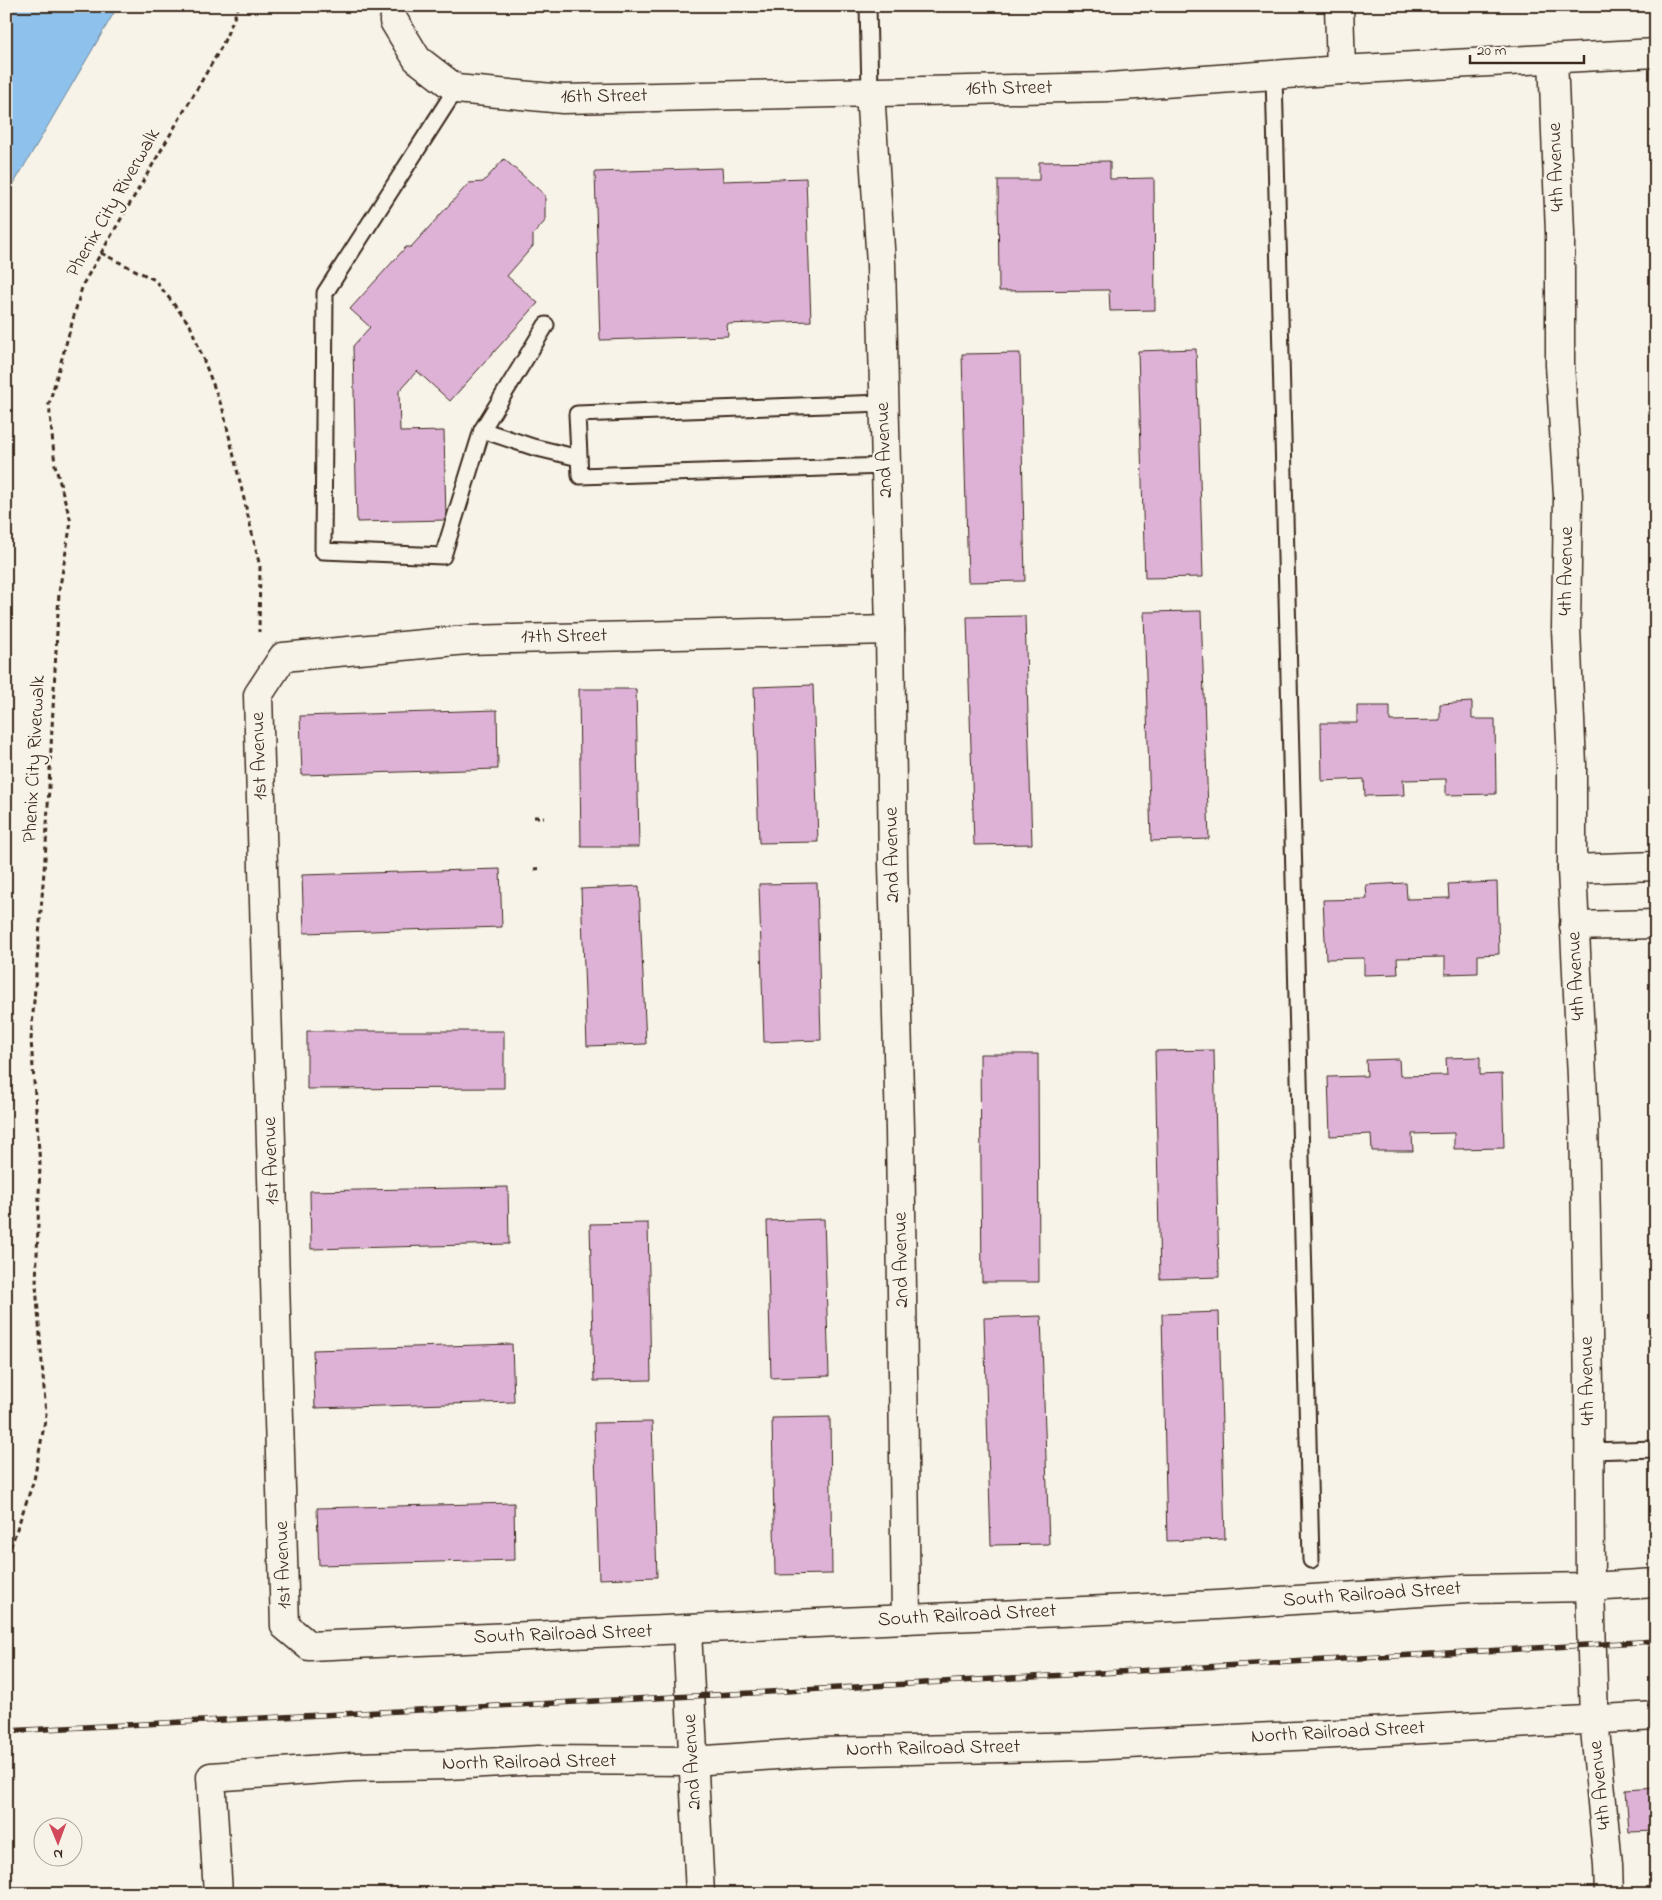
<svg xmlns="http://www.w3.org/2000/svg" width="1662" height="1900" viewBox="0 0 1662 1900" font-family="'Indie Flower',sans-serif">
	<rect width="100%" height="100%" fill="#f7f3e8"/>
	<filter id="ink" filterUnits="userSpaceOnUse"><feTurbulence type="fractalNoise" baseFrequency=".02" numOctaves="2"/><feDisplacementMap in="SourceGraphic" scale="10" xChannelSelector="R" yChannelSelector="G"/><feConvolveMatrix kernelMatrix="1 2 1 2 8 2 1 2 1" color-interpolation-filters="sRGB"/></filter>
	<g filter="url(#ink)">
		<path fill="#8ec1eb" stroke="#6d8599" d="M6,6H118L6,197Z"/>
		<g fill="#deb2d7" stroke="#3b2a1e">
			<path d="M504,159L545,195V221L533,235V246L507,276L538,303L450,401L417,371L399,391L400,432L444,431L446,520L357,522L353,346L370,327L350,309L406,247H411L469,183L483,182Z"/>
			<path d="M1110,161V179L1154,178L1155,310L1110,311L1109,290L999,291L998,180H1039V162Z"/>
			<path d="M722,168L723,181L806,178L811,321L727,324L728,336L600,340L595,172Z"/>
			<path d="M1196,349L1203,577L1145,578L1138,351Z"/>
			<path d="M1020,353L1025,581L968,582L962,354Z"/>
			<path d="M1201,611L1209,839L1151,841L1144,612Z"/>
			<path d="M1025,616L1032,844L974,845L967,617Z"/>
			<path d="M813,685L818,842L759,843L754,687Z"/>
			<path d="M579,689H636L639,847H581Z"/>
			<path d="M1472,702V719H1495L1496,794L1446,795V779L1403,780L1404,795L1365,796L1364,779L1322,781L1321,723H1357V706H1390V721L1440,720V704Z"/>
			<path d="M497,710L498,769L302,775L300,716Z"/>
			<path d="M500,869L502,927L304,933L302,875Z"/>
			<path d="M1497,882L1499,954L1478,955V973L1445,974V957L1397,958L1398,974L1364,975V958L1326,959L1323,900L1367,899L1366,885L1406,883L1407,899L1449,898L1448,884Z"/>
			<path d="M817,883L821,1040L764,1042L759,884Z"/>
			<path d="M639,886L646,1044L587,1046L581,889Z"/>
			<path d="M307,1031H504V1088L307,1089Z"/>
			<path d="M1214,1050L1219,1277L1160,1279L1155,1051Z"/>
			<path d="M980,1054H1038L1039,1282H982Z"/>
			<path d="M1480,1057V1075L1502,1074L1504,1148L1454,1149V1133L1412,1134L1413,1151H1372L1371,1134L1330,1136L1328,1077L1367,1076L1366,1060L1399,1059L1400,1076L1447,1075L1446,1058Z"/>
			<path d="M508,1187L509,1244L311,1249L310,1191Z"/>
			<path d="M824,1219L829,1376L771,1378L767,1221Z"/>
			<path d="M648,1223L651,1380L594,1381L590,1224Z"/>
			<path d="M1219,1312L1225,1539L1167,1541L1162,1314Z"/>
			<path d="M1041,1316L1049,1544L991,1545L984,1318Z"/>
			<path d="M512,1344L514,1402L315,1408L313,1350Z"/>
			<path d="M830,1417L832,1574L775,1575L772,1418Z"/>
			<path d="M652,1422L657,1577L599,1579L594,1423Z"/>
			<path d="M514,1503L515,1560L319,1565L317,1508Z"/>
			<path d="M1656,1788V1831L1629,1832L1626,1790Z"/>
		</g>
		<g fill="none" stroke-linecap="round" stroke-linejoin="round">
			<defs>
				<g id="service">
					<path d="M868,6L870,91"/>
					<path d="M1274,75L1311,1560"/>
					<path d="M456,89L325,293L323,551L443,556L482,430"/>
					<path d="M546,325L482,430L533,447L579,458"/>
					<path d="M884,403L577,414L580,476L886,466"/>
					<path d="M1589,1451L1656,1449"/>
				</g>
				<g id="minor">
					<path d="M1339,6L1341,70"/>
					<path d="M394,21L417,59L456,89L563,99L1109,87L1341,70L1656,53"/>
					<path d="M1553,58L1560,233V365L1568,496L1566,629L1572,765V869L1584,1119L1589,1386L1590,1587L1594,1719L1608,1865L1609,1894"/>
					<path d="M870,91L881,264L890,630L893,864L900,1129L906,1619"/>
					<path d="M890,630L467,640L283,657L258,695L285,1626L309,1646L1217,1605L1468,1589L1590,1587L1656,1583"/>
					<path d="M1572,869L1656,866"/>
					<path d="M1574,926L1656,924"/>
					<path d="M687,1630L700,1894"/>
					<path d="M218,1894L211,1777L352,1767L448,1765L538,1760L693,1761L818,1752L1086,1746L1336,1734L1656,1716"/>
				</g>
			</defs>
			<use href="#service" stroke="#3b2a1e" stroke-width="19"/>
			<use href="#minor" stroke="#3b2a1e" stroke-width="31"/>
			<g stroke="#3b2a1e" stroke-width="3" stroke-dasharray="5 4" stroke-linecap="butt">
				<path d="M101,253L155,280L190,325L223,410L260,567L259,632"/>
				<path d="M534,817H544"/>
				<path d="M534,869L543,868"/>
				<path d="M6,1555L10,1549L34,1480L46,1415L36,1285L40,1165L31,1040L46,845L59,592L71,522L55,465L49,404L83,284L222,46L239,6"/>
			</g>
			<use href="#service" stroke="#f7f3e8" stroke-width="15"/>
			<use href="#minor" stroke="#f7f3e8" stroke-width="28"/>
			<defs>
				<path id="rail" d="M6,1731L752,1693L1656,1641"/>
			</defs>
			<use href="#rail" stroke="#3b2a1e" stroke-width="5.5"/>
			<use href="#rail" stroke="#f7f3e8" stroke-width="4" stroke-dasharray="11" stroke-linecap="butt"/>
		</g>
	</g>
	<g text-anchor="middle" dominant-baseline="central" stroke-width="4.5" stroke-linejoin="round" paint-order="stroke">
		<g font-size="20" fill="#3b2a1e" stroke="#f7f3e8">
			<text transform="translate(1009 89) rotate(-1)">16th Street</text>
			<text transform="translate(604 97) rotate(-1)">16th Street</text>
			<text transform="translate(1557 167) rotate(-92)">4th Avenue</text>
			<text transform="translate(114 203) rotate(-60)">Phenix City Riverwalk</text>
			<text transform="translate(885 450) rotate(-92)">2nd Avenue</text>
			<text transform="translate(1567 571) rotate(-89)">4th Avenue</text>
			<text transform="translate(564 637) rotate(-1)">17th Street</text>
			<text transform="translate(260 756) rotate(-92)">1st Avenue</text>
			<text transform="translate(35 759) rotate(-87)">Phenix City Riverwalk</text>
			<text transform="translate(893 855) rotate(-91)">2nd Avenue</text>
			<text transform="translate(1577 976) rotate(-93)">4th Avenue</text>
			<text transform="translate(272 1161) rotate(-92)">1st Avenue</text>
			<text transform="translate(902 1260) rotate(-91)">2nd Avenue</text>
			<text transform="translate(1588 1381) rotate(-91)">4th Avenue</text>
			<text transform="translate(284 1565) rotate(-92)">1st Avenue</text>
			<text transform="translate(1372 1595) rotate(-4)">South Railroad Street</text>
			<text transform="translate(967 1616) rotate(-3)">South Railroad Street</text>
			<text transform="translate(563 1635) rotate(-2)">South Railroad Street</text>
			<text transform="translate(1338 1733) rotate(-3)">North Railroad Street</text>
			<text transform="translate(933 1749) rotate(-1)">North Railroad Street</text>
			<text transform="translate(693 1762) rotate(-93)">2nd Avenue</text>
			<text transform="translate(529 1763) rotate(-1)">North Railroad Street</text>
			<text transform="translate(1601 1785) rotate(-96)">4th Avenue</text>
		</g>
	</g>
	<rect width="1662" height="1900" fill="none" stroke="#f7f3e8" stroke-width="25"/>
	<rect x="12" y="12" width="1637" height="1875" fill="none" stroke="#3b2a1e" stroke-width="2" filter="url(#ink)"/>
	<g transform="translate(58 1842) rotate(179)"><circle r="24" fill="#f7f3e8" stroke="#aca397"/>
	<path d="M0-4L9 19L0 12L-9 19Z" fill="#d1495b"/>
	<text y="-8" font-size="14" font-weight="bold" text-anchor="middle" fill="#3b2a1e">N</text>
	</g>
	<path d="M1470 55v8h114v-8" fill="none" stroke="#3b2a1e" stroke-width="2.5"/>
	<text x="1477" y="55" font-size="15" fill="#3b2a1e" stroke="#f7f3e8" stroke-width="4" paint-order="stroke">20 m</text>
</svg>
